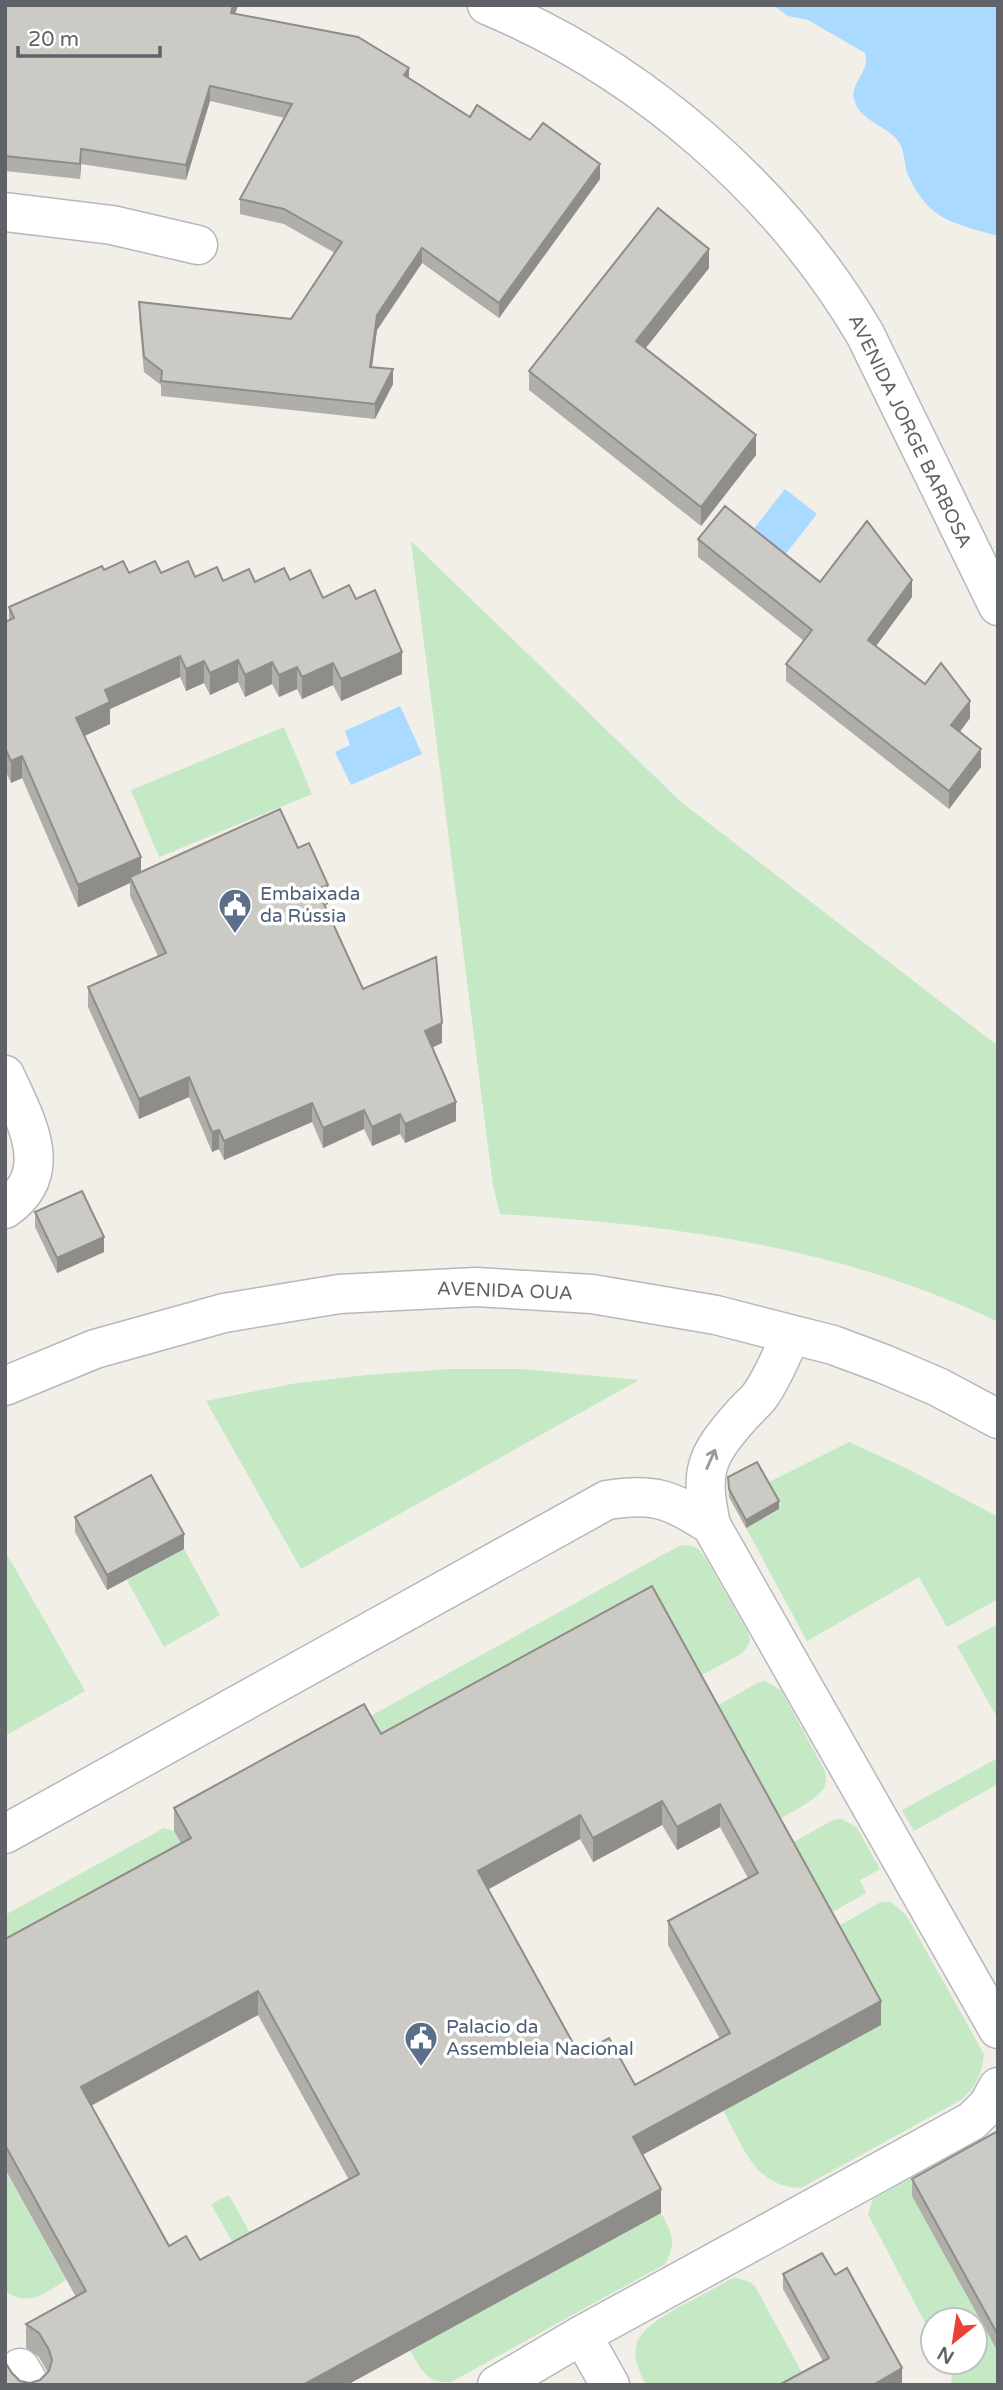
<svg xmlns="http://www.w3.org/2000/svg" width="1003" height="2390" viewBox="0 0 1003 2390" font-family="'Varela Round',sans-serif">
	<rect width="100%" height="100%" fill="#f1efe8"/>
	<g fill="#c5e8c5">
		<path d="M411,541L680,801L998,1046V1322C844,1247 669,1224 500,1214L493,1186Z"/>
		<path d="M284,727L312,794L159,857L131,790Z"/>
		<path d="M449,1369H522L639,1380L301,1569L206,1401L297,1383L367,1375Z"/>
		<path d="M849,1442L906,1468L998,1517V1599L947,1627L919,1577L807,1641L746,1528L779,1510L765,1484Z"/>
		<path d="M688,1545L697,1548L704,1556L748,1632L750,1641L746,1649L739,1655L691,1681L381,1758L367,1718L679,1546Z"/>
		<path d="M184,1549L220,1615L164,1647L127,1580Z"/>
		<path d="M5,1551L85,1691L5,1736Z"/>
		<path d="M998,1624V1719L957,1646Z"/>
		<path d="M765,1681L781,1690L825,1771C826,1777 827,1783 824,1788C816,1801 784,1816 770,1824L708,1711L757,1683Z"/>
		<path d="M998,1758V1784L914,1831L902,1810Z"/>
		<path d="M842,1819L857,1828L880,1869L860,1880L866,1893L822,1918L783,1848L833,1820Z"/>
		<path d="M164,1828L174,1831L191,1862L5,1962V1915Z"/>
		<path d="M881,1902H891L906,1915L984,2054C982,2074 976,2087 961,2100L801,2188C754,2187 743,2146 723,2110L830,1931Z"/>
		<path d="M968,2146L985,2154L998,2227V2385H951L952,2374L946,2362H975V2320H933V2338L868,2214L873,2199Z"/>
		<path d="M5,2170L66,2280C44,2293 30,2308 5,2291Z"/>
		<path d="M229,2195L334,2385H311L211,2204Z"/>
		<path d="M661,2213C672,2233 677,2243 665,2264L451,2382C426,2384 421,2369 410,2350Z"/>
		<path d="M737,2278L750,2282L755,2286L808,2384L646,2385C623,2342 640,2330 677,2308C695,2299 713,2289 731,2279Z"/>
	</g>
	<g fill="#aadaff">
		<path d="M773,5H998V236C953,223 929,221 908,175C904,166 905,152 900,144C889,125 859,122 854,99C850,82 871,71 865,53L808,20L788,16Z"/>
		<path d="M785,489L817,514L777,565L745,540Z"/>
		<path d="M400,706L422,754L351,785L335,752L350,745L345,731Z"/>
	</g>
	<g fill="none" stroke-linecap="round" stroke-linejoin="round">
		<defs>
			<g id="minor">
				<path d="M487,5C642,70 780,190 865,334L998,606"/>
				<path d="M5,212L112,225L198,245"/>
				<path d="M5,1075C25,1120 58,1172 5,1209"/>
				<path d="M5,1386L95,1349L224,1313L339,1294L476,1287L592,1294L716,1315L833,1345L884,1364L938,1387L998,1419"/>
				<path d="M711,1525C700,1472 704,1458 740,1417C746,1410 753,1404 759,1397C773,1378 781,1356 791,1335"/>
				<path d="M5,1834L607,1500C656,1492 670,1500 711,1525L998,2029"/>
				<path d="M582,2335L610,2385"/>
				<path d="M20,2368L30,2385"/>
				<path d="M497,2385L582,2335L972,2121L988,2105L998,2087"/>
			</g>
		</defs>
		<use href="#minor" stroke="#b5b8bc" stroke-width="41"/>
		<use href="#minor" stroke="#fff" stroke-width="38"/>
	</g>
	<g fill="#afaea9" fill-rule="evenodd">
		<path d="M5,5L235,13L409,79L470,117L530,140L600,179L499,318L422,263L377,330L372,367L393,384L375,419L161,396V385L144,372L139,317V302L291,319L335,253L284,224L240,214V199L285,118L210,101L186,180L81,164L80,179L5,171Z"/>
		<path d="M709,268L646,348L756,455L701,526L529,390V371Z"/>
		<path d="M698,539L820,582L912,597L876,646L970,718L960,732L981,767L949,809L786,681V664L804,641L698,557Z"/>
		<path d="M104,570L129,573H161L223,581L255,582L290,580L323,598L356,599L402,674L341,701L333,685L302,699L297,689L279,697L272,684L245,697L238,682L210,695L204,683L186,691L180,677L110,709V724L84,736L141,872L298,848L328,904L325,906L363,989L442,1043L432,1047L456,1121L405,1143L400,1134L372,1146L364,1129L323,1148L312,1122L224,1160L219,1149L212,1152L189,1097L139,1119L88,1007V987L158,956L130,896V883L78,907L22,778L11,783L5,770V622L9,621V607Z"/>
		<path d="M35,1212L104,1252L57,1273L35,1227Z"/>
		<path d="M728,1477L779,1509L746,1528L729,1497Z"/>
		<path d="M75,1517L184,1549L107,1590L75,1532Z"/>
		<path d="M652,1586L881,2025L642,2155L661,2213L347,2385H5L12,2373L20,2381L30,2383L40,2380L48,2373L39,2357L26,2348V2324L76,2297L5,2169V1939L181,1843L174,1831V1808L381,1734ZM662,1825L677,1850L720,1827L748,1878L668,1921V1945L720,2039L635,2085L579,2054L488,1889L580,1839L593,1862ZM258,2015L349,2180L200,2260L169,2246L91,2106Z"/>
		<path d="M998,2131V2352L912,2196V2179Z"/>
		<path d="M783,2274L835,2275L902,2383L823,2361L783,2289Z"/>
	</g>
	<g fill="#8f8d8a">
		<path d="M233,5H238L231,27V13Z"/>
		<path d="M409,68V83L404,75Z"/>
		<path d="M210,86V101L186,180V165Z"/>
		<path d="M81,149V164L80,179V164Z"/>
		<path d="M600,164V179L499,318V303Z"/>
		<path d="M422,248V263L377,330L370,381V367L377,315Z"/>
		<path d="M709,249V268L636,360V341Z"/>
		<path d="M393,369V384L375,419V404Z"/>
		<path d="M756,435V455L701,526V507Z"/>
		<path d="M912,580V597L868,657V640Z"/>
		<path d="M402,652V674L341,701V679Z"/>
		<path d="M180,656V677L110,709V724L76,740V718L105,690Z"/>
		<path d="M238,660V682L210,695V673Z"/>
		<path d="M204,661V683L186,691V669Z"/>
		<path d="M272,662V684L245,697V675Z"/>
		<path d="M333,663V685L302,699V677Z"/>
		<path d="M297,667V689L279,697V675Z"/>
		<path d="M970,701V718L951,743V725Z"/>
		<path d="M981,749V767L949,809V791Z"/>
		<path d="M22,756V778L11,783V761Z"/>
		<path d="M141,857V879L130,877V883L78,907V885Z"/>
		<path d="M328,885V904L317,909V889Z"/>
		<path d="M442,1023V1043L425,1051V1031Z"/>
		<path d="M189,1077V1097L139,1119V1099Z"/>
		<path d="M456,1102V1121L405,1143V1124Z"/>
		<path d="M312,1103V1122L224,1160V1141Z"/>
		<path d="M364,1110V1129L323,1148V1128Z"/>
		<path d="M400,1114V1134L372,1146V1127Z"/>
		<path d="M219,1130V1149L212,1152V1132Z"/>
		<path d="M104,1237V1252L57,1273V1258Z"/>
		<path d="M779,1501V1509L746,1528V1520Z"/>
		<path d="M184,1534V1549L107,1590V1575Z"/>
		<path d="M662,1801V1825L593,1862V1838Z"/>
		<path d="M720,1804V1827L677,1850V1827Z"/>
		<path d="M580,1815V1839L478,1895V1871Z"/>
		<path d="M258,1991V2015L81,2111V2087Z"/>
		<path d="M881,2001V2025L633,2160V2137Z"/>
		<path d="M661,2189V2213L347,2385H303Z"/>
		<path d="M902,2368V2383L899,2385H873Z"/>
	</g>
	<g fill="#cccac5" stroke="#8f8d8a" stroke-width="2" fill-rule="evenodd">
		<path d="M5,5H233L231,13L358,37L409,68L404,75L470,117L477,105L530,140L543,123L600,164L499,303L422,248L377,315L370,367L393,369L375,404L161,381L162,371L144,357L139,302L291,319L342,242L284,209L240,199L292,104L210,86L186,165L81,149L80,164L5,156Z"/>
		<path d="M658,208L709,249L636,341L756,435L701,507L529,371Z"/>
		<path d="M725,506L820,582L867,521L912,580L868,640L925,684L941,663L970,701L951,725L981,749L949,791L786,664L812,630L698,539Z"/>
		<path d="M123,561L129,573L155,561L161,573L188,561L195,577L217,567L223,581L249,569L255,582L284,568L290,580L310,570L323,598L349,585L356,599L375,590L402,652L341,679L333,663L302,677L297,667L279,675L272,662L245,675L238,660L210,673L204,661L186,669L180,656L105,690L110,702L76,718L141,857L78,885L22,756L11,761L5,748V622L14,618L9,607L102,566L104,570Z"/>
		<path d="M280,809L298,848L309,843L328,885L317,889L363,989L436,957L442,1023L425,1031L456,1102L405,1124L400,1114L372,1127L364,1110L323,1128L312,1103L224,1141L219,1130L212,1132L189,1077L139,1099L88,987L166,953L130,877Z"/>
		<path d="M82,1191L104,1237L57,1258L35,1212Z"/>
		<path d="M757,1462L779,1501L746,1520L729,1489L728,1477Z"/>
		<path d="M151,1475L184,1534L107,1575L75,1517Z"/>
		<path d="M652,1586L881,2001L633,2137L661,2189L303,2385H5V2362L12,2373L20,2381L30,2383L40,2380L49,2371L52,2360L49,2350L39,2333L26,2324L86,2291L5,2145V1939L191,1838L174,1808L364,1704L381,1734ZM662,1801L677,1827L720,1804L758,1873L668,1921L730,2033L635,2085L609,2038L579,2054L478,1871L580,1815L593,1838ZM258,1991L359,2174L200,2260L186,2236L169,2246L81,2087Z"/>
		<path d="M998,2131V2335L912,2179Z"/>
		<path d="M822,2253L835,2275L847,2268L902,2368L873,2385H779L829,2358L783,2274Z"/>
	</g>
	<defs><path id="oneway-shaft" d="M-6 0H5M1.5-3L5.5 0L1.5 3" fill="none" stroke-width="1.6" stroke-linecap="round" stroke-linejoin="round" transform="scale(1.75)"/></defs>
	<use stroke="#979a9d" href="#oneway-shaft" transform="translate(711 1459) rotate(-66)"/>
	<defs>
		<symbol id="civic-pin" viewBox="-11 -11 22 30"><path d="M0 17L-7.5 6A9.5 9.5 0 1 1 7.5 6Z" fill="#5c6f8a" stroke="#fff"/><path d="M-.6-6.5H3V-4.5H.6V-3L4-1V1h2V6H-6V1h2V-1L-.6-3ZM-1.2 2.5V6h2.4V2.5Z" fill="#fff"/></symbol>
	</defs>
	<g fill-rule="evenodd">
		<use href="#civic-pin" x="216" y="886" width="38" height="52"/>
		<use href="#civic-pin" x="402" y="2019" width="38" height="52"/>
	</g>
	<g text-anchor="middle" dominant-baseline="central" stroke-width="7" stroke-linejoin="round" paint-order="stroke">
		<g font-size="19" fill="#5f6368" stroke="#fff">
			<text transform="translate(910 431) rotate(64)">AVENIDA JORGE BARBOSA</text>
			<text transform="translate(505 1291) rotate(2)">AVENIDA OUA</text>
		</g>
		<g font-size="19" fill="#4e5e75" stroke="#fff" text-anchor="start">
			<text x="260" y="894">Embaixada<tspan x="260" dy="22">da Rússia</tspan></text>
			<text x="446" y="2027">Palacio da<tspan x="446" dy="22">Assembleia Nacional</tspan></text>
		</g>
	</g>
	<rect width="1003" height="2390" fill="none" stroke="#5f6368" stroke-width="14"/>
	<g transform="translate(954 2341) rotate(210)"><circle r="33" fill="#ffffff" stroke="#bfc1c3" stroke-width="2"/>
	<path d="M0-5L12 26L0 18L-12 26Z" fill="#ea4335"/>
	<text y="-10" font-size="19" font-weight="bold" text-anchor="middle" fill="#5f6368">N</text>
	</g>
	<path d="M18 46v10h142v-10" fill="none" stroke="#5f6368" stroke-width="3.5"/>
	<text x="28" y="46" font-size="21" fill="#5f6368" stroke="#ffffff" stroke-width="5" paint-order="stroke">20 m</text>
</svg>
